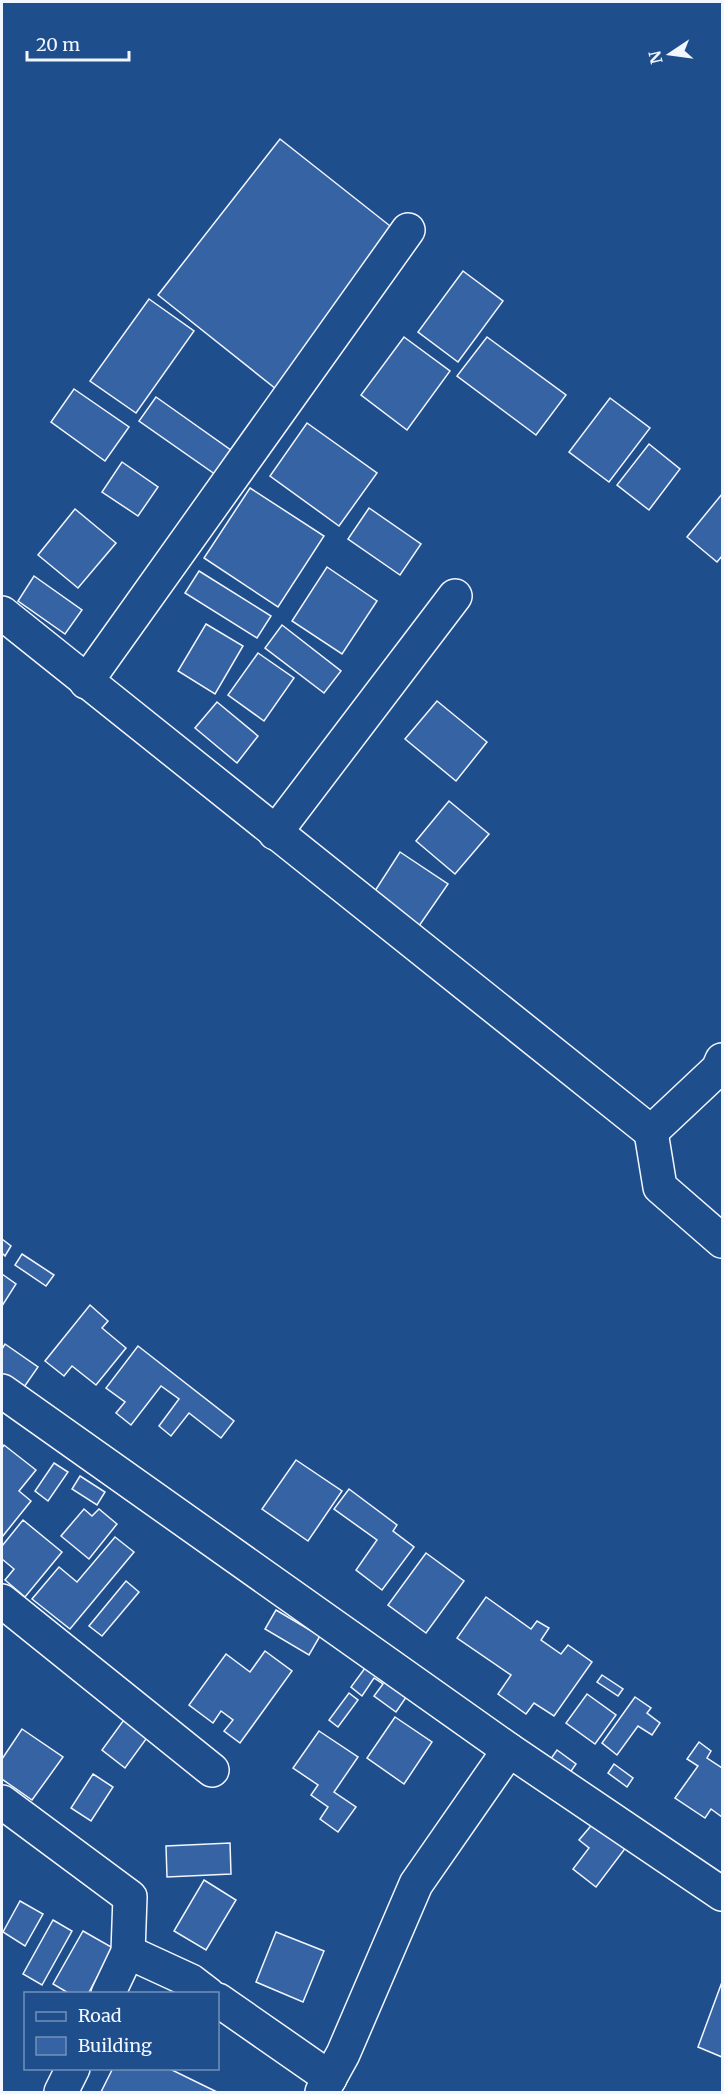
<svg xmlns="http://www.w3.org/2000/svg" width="724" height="2094" viewBox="0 0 724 2094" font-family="Merriweather,serif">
	<rect width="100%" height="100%" fill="#1f4e8c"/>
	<g fill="#3563a3" stroke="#f2f6ff" stroke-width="1.5">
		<path d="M280,139L399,233L276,389L158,295Z"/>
		<path d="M463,271L503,301L458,362L418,332Z"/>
		<path d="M149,299L194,331L136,413L90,381Z"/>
		<path d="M404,337L450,371L407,430L361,395Z"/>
		<path d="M487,337L566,395L536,435L457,376Z"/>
		<path d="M74,389L129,427L105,461L51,422Z"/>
		<path d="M156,397L235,453L219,477L139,421Z"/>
		<path d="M610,398L650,428L609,482L569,452Z"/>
		<path d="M307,423L377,473L339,526L270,476Z"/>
		<path d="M649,444L680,469L649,510L617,485Z"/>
		<path d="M122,462L158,487L138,516L102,492Z"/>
		<path d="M250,488L324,536L278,607L204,558Z"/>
		<path d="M722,494V556L717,562L687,537Z"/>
		<path d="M369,508L421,544L400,575L348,539Z"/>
		<path d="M75,509L116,543L78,588L38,555Z"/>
		<path d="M327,567L377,601L342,654L292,621Z"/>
		<path d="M199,571L271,616L257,638L185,593Z"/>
		<path d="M34,576L82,610L65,634L18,601Z"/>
		<path d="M206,624L243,646L215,694L178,671Z"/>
		<path d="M282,625L341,671L324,693L265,648Z"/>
		<path d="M258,653L294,678L264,721L228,695Z"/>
		<path d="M437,701L487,742L456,781L405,739Z"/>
		<path d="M217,702L258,736L237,763L195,728Z"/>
		<path d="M449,801L489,834L455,874L416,841Z"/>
		<path d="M400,852L448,884L419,926L373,894Z"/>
		<path d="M2,1239L11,1246L5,1256L2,1253Z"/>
		<path d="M22,1254L54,1275L46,1286L15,1265Z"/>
		<path d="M2,1274L16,1284L2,1306Z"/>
		<path d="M90,1305L108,1321L102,1328L126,1348L96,1385L72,1366L64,1376L45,1361Z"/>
		<path d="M5,1344L38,1367L22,1390L2,1377V1349Z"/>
		<path d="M138,1346L234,1421L221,1438L189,1413L171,1436L159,1426L179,1399L161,1386L131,1425L116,1413L125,1402L106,1388Z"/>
		<path d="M4,1445L36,1470L19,1491L31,1501L2,1537V1448Z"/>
		<path d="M296,1460L342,1491L308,1541L262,1509Z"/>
		<path d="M54,1463L68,1472L48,1501L35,1491Z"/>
		<path d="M80,1476L105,1492L97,1505L72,1489Z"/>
		<path d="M349,1489L397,1525L393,1531L414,1547L382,1590L356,1570L377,1540L334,1509Z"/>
		<path d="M84,1509L92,1516L99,1509L117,1524L89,1559L61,1536Z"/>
		<path d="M23,1520L62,1552L25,1597L5,1580L14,1569L2,1559V1546Z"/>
		<path d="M115,1537L134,1552L70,1629L32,1599L59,1567L77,1582Z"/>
		<path d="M426,1553L464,1581L426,1633L388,1605Z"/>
		<path d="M126,1581L139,1592L102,1636L89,1626Z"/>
		<path d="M486,1597L531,1629L537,1621L549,1628L541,1640L561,1654L568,1645L592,1662L554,1716L534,1703L526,1714L498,1694L511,1675L457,1638Z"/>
		<path d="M276,1610L320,1636L309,1655L265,1629Z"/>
		<path d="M265,1651L292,1671L240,1743L224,1731L233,1720L221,1711L213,1723L189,1705L226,1654L250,1672Z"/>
		<path d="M368,1664L409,1693L396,1712L374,1696L383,1684L374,1678L362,1696L351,1687Z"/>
		<path d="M602,1675L623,1689L618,1696L597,1682Z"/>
		<path d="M349,1693L358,1700L338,1727L329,1720Z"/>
		<path d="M587,1694L616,1715L595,1744L566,1723Z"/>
		<path d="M635,1697L651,1708L647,1713L660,1723L652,1735L638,1726L617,1755L602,1743Z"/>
		<path d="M126,1717L149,1735L125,1768L102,1750Z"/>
		<path d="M395,1717L432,1742L404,1784L367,1758Z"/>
		<path d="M22,1729L63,1757L32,1800L2,1779V1759Z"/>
		<path d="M319,1731L358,1757L334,1792L356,1807L338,1832L320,1819L328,1807L311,1795L318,1785L293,1768Z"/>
		<path d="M699,1742L711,1751L707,1758L722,1768V1817L711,1809L705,1818L675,1798L698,1766L687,1759Z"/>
		<path d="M557,1750L576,1764L567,1777L548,1763Z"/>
		<path d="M614,1764L633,1778L627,1787L608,1773Z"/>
		<path d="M93,1774L113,1787L91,1821L71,1808Z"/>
		<path d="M595,1821L627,1846L596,1887L573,1869L589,1848L579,1840Z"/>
		<path d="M230,1843L231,1874L167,1877L166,1846Z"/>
		<path d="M204,1880L236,1900L206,1950L174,1931Z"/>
		<path d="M20,1901L43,1914L25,1946L3,1932Z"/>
		<path d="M53,1920L72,1931L42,1985L23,1974Z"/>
		<path d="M83,1931L113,1948L88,1994H70L53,1984Z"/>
		<path d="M276,1932L324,1951L303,2002L256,1982Z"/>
		<path d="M722,1982V2057L698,2047Z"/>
		<path d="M113,2068H168L217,2092H101Z"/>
	</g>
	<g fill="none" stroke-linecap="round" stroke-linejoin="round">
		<defs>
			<g id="minor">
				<path d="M2,613L651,1132L718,1069L722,1060"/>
				<path d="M86,682L408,230"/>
				<path d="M275,833L455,596"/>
				<path d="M651,1132L660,1187L722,1241"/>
				<path d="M2,1391L509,1750L722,1894"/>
				<path d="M2,1601L212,1770"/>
				<path d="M2,1802L130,1897L128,1952L108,1994"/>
				<path d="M128,1952L191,1981L208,1994"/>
				<path d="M218,2000L330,2078"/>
				<path d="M61,2092L73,2068"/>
				<path d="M322,2092L343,2054L416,1884L509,1750"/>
			</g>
		</defs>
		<use href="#minor" stroke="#f2f6ff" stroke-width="36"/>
		<use href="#minor" stroke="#1f4e8c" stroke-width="33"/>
	</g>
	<rect width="724" height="2094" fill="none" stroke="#f2f6ff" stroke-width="6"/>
	<rect x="24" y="1992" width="195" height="78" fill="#1f4e8c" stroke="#7391ba" stroke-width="1.5"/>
	<rect x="36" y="2012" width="30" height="9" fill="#1f4e8c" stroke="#7391ba" stroke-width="1.5"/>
	<text x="78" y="2022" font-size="18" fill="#f2f6ff">Road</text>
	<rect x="36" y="2037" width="30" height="18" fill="#3563a3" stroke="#7391ba" stroke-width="1.5"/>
	<text x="78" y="2052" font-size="18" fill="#f2f6ff">Building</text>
	<g transform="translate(670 54) rotate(257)" stroke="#1f4e8c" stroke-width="4.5" paint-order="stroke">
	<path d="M0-4.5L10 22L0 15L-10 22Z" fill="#f2f6ff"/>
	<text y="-9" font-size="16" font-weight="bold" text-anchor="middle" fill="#f2f6ff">N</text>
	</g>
	<path d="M27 51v9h102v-9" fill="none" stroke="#f2f6ff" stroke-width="3"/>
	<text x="36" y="51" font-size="18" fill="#f2f6ff" stroke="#1f4e8c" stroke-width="4.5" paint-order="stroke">20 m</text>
</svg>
